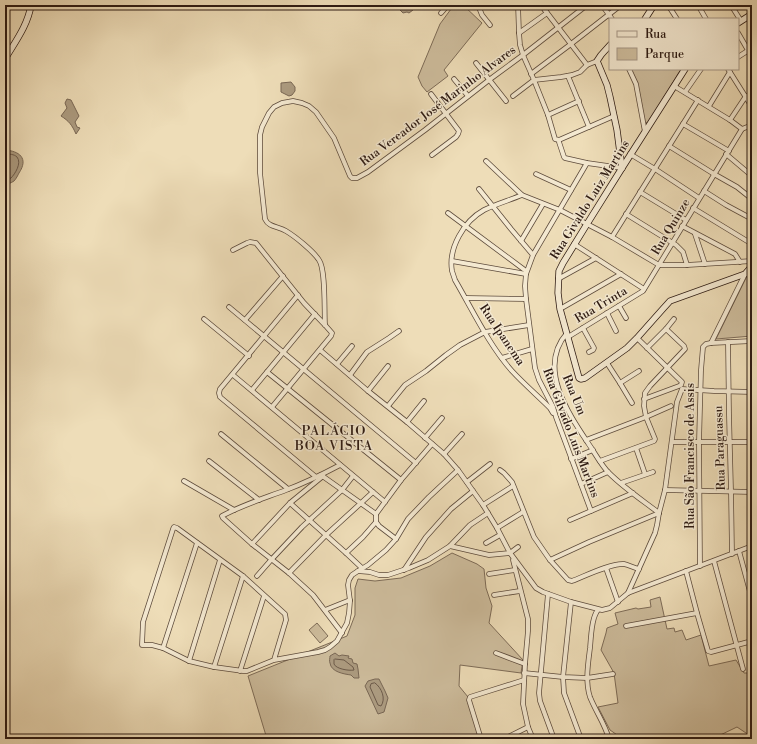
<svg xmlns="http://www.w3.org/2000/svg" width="757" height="744" viewBox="0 0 757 744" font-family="'Libre Bodoni',serif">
	<rect width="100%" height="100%" fill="#eeddb8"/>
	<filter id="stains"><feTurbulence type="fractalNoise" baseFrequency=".005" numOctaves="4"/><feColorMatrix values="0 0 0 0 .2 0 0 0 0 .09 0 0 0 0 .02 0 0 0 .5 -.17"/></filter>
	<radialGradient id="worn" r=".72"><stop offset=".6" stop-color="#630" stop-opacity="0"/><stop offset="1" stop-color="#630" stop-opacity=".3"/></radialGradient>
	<g fill="#cdbc9c" stroke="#7d6b57">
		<path d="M454,5H463L482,23L444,70L448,76L427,92L422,86L418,77L440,24Z"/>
		<path d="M631,69H681L649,122L645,123Z"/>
		<path d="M752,272V336L716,339L747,276Z"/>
		<path d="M452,553L477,564L484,569L486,588L492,606L489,623L523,660L521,673L460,665L459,686L468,697L479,739H267L248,676L347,636L355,615V588L358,579L375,581L401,578L430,566Z"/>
		<path d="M660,597L667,629L674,628L675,632L682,630L686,640L701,635L709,666L736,660L744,673H752V737L737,727L712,739H623L610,730L598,707L618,703L614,673L601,650L606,633L607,628L618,624L615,613L636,608L638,609L651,607L650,600Z"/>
		<path d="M317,623L328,636L320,643L309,630Z"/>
	</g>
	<g fill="#ac9b80" stroke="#796754">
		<path d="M395,5H415L412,8L413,10L409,13L407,12L403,13Z"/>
		<path d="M291,82L295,87V91L292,95L289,96L281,92V83Z"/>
		<path d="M67,99L71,100L79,116L75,122L77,127L80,128L76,134C72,125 69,121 61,116L67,108L65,103Z"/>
		<path d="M5,150C19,151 29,158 19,173C18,175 16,179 14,181C11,183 8,184 5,185Z"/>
		<path d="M335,653L339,656L342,655L349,656L348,658L352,659L353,663L357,664L358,669L359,678H354L351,675C344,674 331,672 330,663C329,661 330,658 330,656Z"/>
		<path d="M375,679H379L385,691L388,698L384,712L378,714L365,686L368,681Z"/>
	</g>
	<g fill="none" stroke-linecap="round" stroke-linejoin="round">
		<g stroke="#6c5a49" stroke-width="1">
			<path d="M5,154C9,154 14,154 17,157C22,163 15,174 11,178C9,179 7,180 5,181"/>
			<path d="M335,659L344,660L353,667L354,670C349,671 336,669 334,664C334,663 334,661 334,660Z"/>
			<path d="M375,683C382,688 386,699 381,706L378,705L370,687L371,684Z"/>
		</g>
		<defs>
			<g id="street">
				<path d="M478,5L482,15L490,25"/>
				<path d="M518,5L519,33L520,45L523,55L534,80L548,115L555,139L559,140L614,116"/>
				<path d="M541,5L587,65"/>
				<path d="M602,5L612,19"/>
				<path d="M668,5L677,19"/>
				<path d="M698,5L706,19"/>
				<path d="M731,5L741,21"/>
				<path d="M545,10L550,5"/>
				<path d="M441,13L448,5"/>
				<path d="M519,33L547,13"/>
				<path d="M738,33L752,57"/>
				<path d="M738,57L752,48"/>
				<path d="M476,63L506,101"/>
				<path d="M629,69L636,84L645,132"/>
				<path d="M728,69L752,107"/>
				<path d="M531,74L571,44L621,5"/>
				<path d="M568,76L589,127"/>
				<path d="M454,79L468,96"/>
				<path d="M674,86L730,120L742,129"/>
				<path d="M685,92L701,69"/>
				<path d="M431,94L459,131L458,134L456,137L432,155"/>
				<path d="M513,96L534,80L561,77L572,75L580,72L587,65L597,61"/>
				<path d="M709,106L730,72"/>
				<path d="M548,115L579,101"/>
				<path d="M730,120L746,96"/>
				<path d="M683,124L729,151"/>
				<path d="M559,142L564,157L565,158L587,163L622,168"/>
				<path d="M669,146L714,174L737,187L752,199"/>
				<path d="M630,154L655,169L699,198"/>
				<path d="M726,154L752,176"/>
				<path d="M486,161L522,195L560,210L612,237L659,265H687L752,261"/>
				<path d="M587,163L533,255L526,274L525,286L526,299L535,368L539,380L553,407L556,417L591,511"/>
				<path d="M536,174L571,190"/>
				<path d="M479,189L511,229L533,255"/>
				<path d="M704,191L726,205L752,219"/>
				<path d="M640,192L686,220"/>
				<path d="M522,195C510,200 496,204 484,210C464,221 448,248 452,271C453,274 454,277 455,280C473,311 489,345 512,371C524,384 538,396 550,408L553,413"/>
				<path d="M693,208L752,244"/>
				<path d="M448,213L526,271"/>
				<path d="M626,214L676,245L683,252L687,265"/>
				<path d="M682,226L735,254L740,262"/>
				<path d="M695,234L705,264"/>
				<path d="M612,237L698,100"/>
				<path d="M521,241L543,204"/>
				<path d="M574,244L644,289"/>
				<path d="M233,250L247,243L250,242L256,243L304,303L325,325L332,333L331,336L272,407"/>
				<path d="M452,261L526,274"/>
				<path d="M558,279L596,258"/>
				<path d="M298,295L220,389L219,393L220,397L316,477"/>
				<path d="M466,298L526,299"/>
				<path d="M619,306L626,318"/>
				<path d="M229,307L416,463"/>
				<path d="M560,309L621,274"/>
				<path d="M607,313L616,331"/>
				<path d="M204,319L249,356"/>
				<path d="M245,320L283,276"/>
				<path d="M325,325C324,310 326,270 319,260C313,251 296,237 286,231C279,226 269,228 265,219L260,173V135L262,127L269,113L274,107L282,103L293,101L302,103L309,106L316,112L334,138L350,176L352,178H357L368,172L425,130L489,80L523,55L587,5"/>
				<path d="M583,328L594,348L593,350L589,352"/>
				<path d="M666,329L674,319"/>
				<path d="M567,333C537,367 568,413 588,443C595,453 601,465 609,473C624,488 642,500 659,513"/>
				<path d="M568,337L643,291L742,129L752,125"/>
				<path d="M637,338L682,382L681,385L679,386L644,399"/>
				<path d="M728,342L729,415L731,491L732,554"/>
				<path d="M711,343L745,274"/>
				<path d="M320,350L368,391L407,422L444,454L458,470L483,505L497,528L510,553L536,588L543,592L571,602L602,610L610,608L628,593L752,546"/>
				<path d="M502,358L532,349"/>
				<path d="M607,363L620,383L632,403"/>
				<path d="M337,364L352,346"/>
				<path d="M267,372L401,480"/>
				<path d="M233,375L385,502"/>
				<path d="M350,375L367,352L389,338L399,331"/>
				<path d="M620,383L639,371"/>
				<path d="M252,390L315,314"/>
				<path d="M368,391L388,366"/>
				<path d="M388,406L405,385L426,371L446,355L460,345L485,332L529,325"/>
				<path d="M407,422L424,401"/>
				<path d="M221,434L288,489"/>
				<path d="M425,438L442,418"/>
				<path d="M586,440L646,417L671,406"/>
				<path d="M672,442H752"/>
				<path d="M636,448L645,474"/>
				<path d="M444,454L462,434"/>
				<path d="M571,459L593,450"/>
				<path d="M209,461L259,500"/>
				<path d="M600,461L654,441L655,439L646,417L644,406L645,393L650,386L685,349L684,346L666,329L647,348"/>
				<path d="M340,465C323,474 305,483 286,490C265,498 242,505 222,516L223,518L252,544L289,573L313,595L342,633"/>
				<path d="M500,470L504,473L512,482L534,537L550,560L568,580L572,581C585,576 611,563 624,564C629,565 634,568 639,569"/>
				<path d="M321,475L376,514V522L379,526L396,539"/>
				<path d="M184,481L234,510"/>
				<path d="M467,482L490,464"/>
				<path d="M621,483L653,472"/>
				<path d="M581,484L608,472"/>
				<path d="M665,490L752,492"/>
				<path d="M290,503L346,553L362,568"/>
				<path d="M483,505L513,486"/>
				<path d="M376,514L401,480L432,444"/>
				<path d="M570,520L633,493"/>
				<path d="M497,528L523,512"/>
				<path d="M486,543L500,535"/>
				<path d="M252,544L290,503L323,476"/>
				<path d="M450,546L489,555L510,553L518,547"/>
				<path d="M739,551L752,599"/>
				<path d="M346,553L363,537L376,522"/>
				<path d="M513,560L528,619V631L525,664L523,704L528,727L533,739"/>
				<path d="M550,560L589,542L659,513"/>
				<path d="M714,561L743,669"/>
				<path d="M700,566L699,442L701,370L703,347L706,344L711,343L752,341"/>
				<path d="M606,568L618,602"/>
				<path d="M404,570L426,537L451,509L473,491"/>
				<path d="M358,571L370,572L379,575H388L409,568L428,560L450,546L470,525L488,513"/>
				<path d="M686,571L697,613L708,651L711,652L752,641"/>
				<path d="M289,573L326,535L361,503L373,492"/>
				<path d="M489,574L515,570"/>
				<path d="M257,576L271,560L302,527L342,490L353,476"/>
				<path d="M628,593L655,533L657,525L659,513L665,490L677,402L682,389L714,391L752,392"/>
				<path d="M548,594L539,693L540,701L554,739"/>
				<path d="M494,595L520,591"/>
				<path d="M571,602L563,677L564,693L581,739"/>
				<path d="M325,610L350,600"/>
				<path d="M598,610C596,612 595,615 594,618C591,628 591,638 590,648C588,664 585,682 590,697C596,712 605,724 609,739"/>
				<path d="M626,626L697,613"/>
				<path d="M163,648L197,543"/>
				<path d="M496,653L525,664"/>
				<path d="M274,660L286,620L285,614L243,576L177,528L174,527L173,529L143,622L142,645H152L163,648L189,661L214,667L243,671H247L274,660L318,652L325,650L330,647L337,641L347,623L349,613L350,601L348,585L349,580L352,575L358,571L368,565L386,550L396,539L408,519L429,497L458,470"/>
				<path d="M189,661L220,560"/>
				<path d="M214,667L243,576"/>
				<path d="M240,671L264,596"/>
				<path d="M524,673L563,677L587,678L613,674"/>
				<path d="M481,739L469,700L470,697L524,680"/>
				<path d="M504,739L528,727"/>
			</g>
			<g id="secondary">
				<path d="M645,19L654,5"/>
				<path d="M738,23L752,14"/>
				<path d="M610,45L601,55L597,61L607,85L610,97L617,130L622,168"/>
				<path d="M5,59C15,42 28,25 31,5"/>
				<path d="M685,69L622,168L587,224L563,263L559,271L558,293L560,309L579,378L581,379L585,378L627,348L637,338L661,311L670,301L745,274L752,266"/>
			</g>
		</defs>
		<use href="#street" stroke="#5d4b3c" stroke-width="5.5"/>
		<use href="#secondary" stroke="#2d1a12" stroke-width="7"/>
		<use href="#street" stroke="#f4e9d1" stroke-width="4"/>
		<use href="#secondary" stroke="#f4e9d1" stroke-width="5.5"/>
	</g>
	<g text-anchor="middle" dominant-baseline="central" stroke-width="3" stroke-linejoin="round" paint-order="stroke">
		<g font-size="12" fill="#2d1a12" stroke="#f4e9d1">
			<text transform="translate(438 106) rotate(-37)">Rua Vereador José Marinho Alvares</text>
			<text transform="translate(590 200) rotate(-58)">Rua Givaldo Luiz Martins</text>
			<text transform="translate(671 227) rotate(-59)">Rua Quinze</text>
			<text transform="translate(601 305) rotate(-31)">Rua Trinta</text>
			<text transform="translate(502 335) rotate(56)">Rua Ipanema</text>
			<text transform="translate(574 395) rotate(67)">Rua Um</text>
			<text transform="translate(571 433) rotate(69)">Rua Gilvado Luis Martins</text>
			<text transform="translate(720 448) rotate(-92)">Rua Paraguassu</text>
			<text transform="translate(690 456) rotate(-90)">Rua São Francisco de Assis</text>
		</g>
		<g font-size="13" letter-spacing="1" fill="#2d1a12" stroke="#f4e9d1">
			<text x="334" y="431">PALÁCIO<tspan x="334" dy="15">BOA VISTA</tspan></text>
		</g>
	</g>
	<rect width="757" height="744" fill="none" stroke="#eeddb8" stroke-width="20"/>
	<rect x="6" y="6" width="745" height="732" fill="none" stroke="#2d1a12" stroke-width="2"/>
	<rect x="10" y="10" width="737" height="724" fill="none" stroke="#2d1a12"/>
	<rect x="609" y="18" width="130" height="52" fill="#f4e9d1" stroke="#a49685"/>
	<rect x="617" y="31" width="20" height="6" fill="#f4e9d1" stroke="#a49685"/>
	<text x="645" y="38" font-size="12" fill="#2d1a12">Rua</text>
	<rect x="617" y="48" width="20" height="12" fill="#cdbc9c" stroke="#a49685"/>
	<text x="645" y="58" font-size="12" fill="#2d1a12">Parque</text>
	<rect width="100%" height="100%" filter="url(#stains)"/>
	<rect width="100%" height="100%" fill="url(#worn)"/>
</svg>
